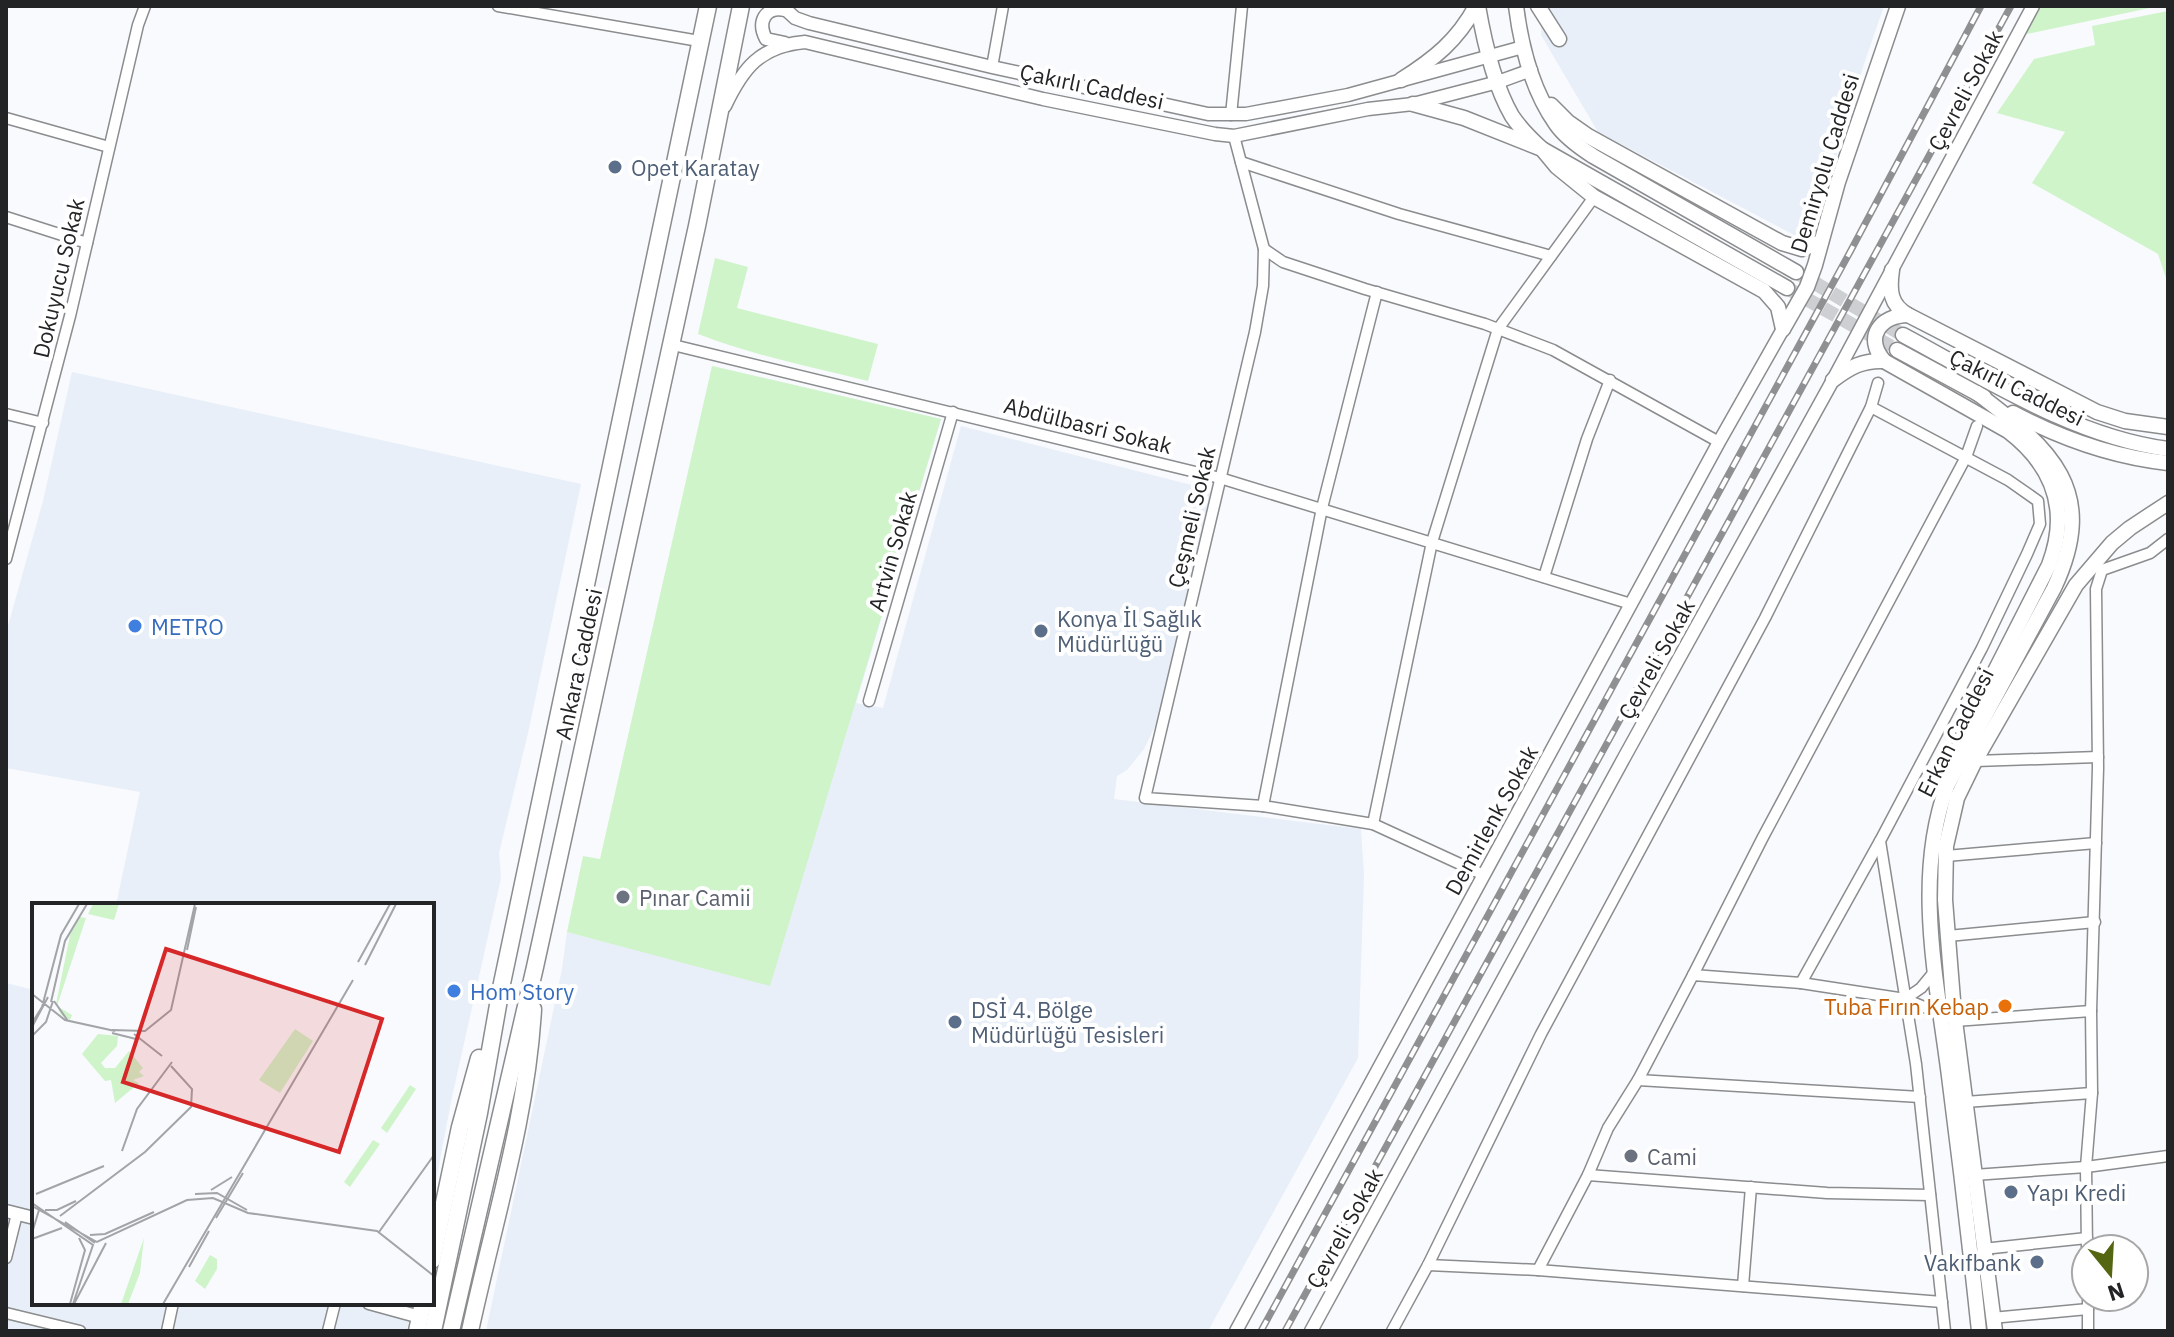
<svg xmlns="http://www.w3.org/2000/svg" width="2174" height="1337" viewBox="0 0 2174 1337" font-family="'IBM Plex Sans',sans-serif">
	<rect width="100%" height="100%" fill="#f8fafd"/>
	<g fill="#e8eff8">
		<path d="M1543,6H1884L1864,64L1815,228L1796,236L1598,132L1541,35Z"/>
		<path d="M712,366L941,419L856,703L883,708L961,426L1211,490L1158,720L1144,749L1127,770L1117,776L1114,799L1361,829L1364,875L1358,1058L1208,1331H486L562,969L567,932L676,960Z"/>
		<path d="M72,372L581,484L528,733L499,853L501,878L452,1097L432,1201V905H116L140,792L6,768V633L43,501Z"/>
		<path d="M6,983L34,990V1303H412L407,1331H6Z"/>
	</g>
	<g fill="#cff4ca">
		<path d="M2039,6H2159L2022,35Z"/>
		<path d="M2168,11V284L2158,254L2032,183L2065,132L1997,113L2034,59L2095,45L2092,26Z"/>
		<path d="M715,258L748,267L737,308L878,344L868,381C811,367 752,355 698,334Z"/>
		<path d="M712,366L941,419L770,986L567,932L583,856L600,859Z"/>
	</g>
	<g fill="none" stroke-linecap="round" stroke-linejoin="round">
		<g stroke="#cdcfd2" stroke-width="14" stroke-dasharray="14 7" stroke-linecap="butt">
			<path d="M1796,272L1903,335"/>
			<path d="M1787,288L1897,350"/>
		</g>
		<defs>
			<g id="minor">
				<path d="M498,6L699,41"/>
				<path d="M992,67L1003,6"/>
				<path d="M1231,115L1242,6"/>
				<path d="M6,118L109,147"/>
				<path d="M1234,136L1264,249L1263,286L1255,332L1145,798L1263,806L1373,824L1484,875"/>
				<path d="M1241,162L1399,214L1551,256"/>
				<path d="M6,217L87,243"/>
				<path d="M1264,249L1283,262L1365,289L1485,324L1553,350L1719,442"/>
				<path d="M669,344L1220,478L1631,604"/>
				<path d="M1871,407L2008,480L2038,501L2040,524L2027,554L1982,648L1880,841L1916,1064L1945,1331"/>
				<path d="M6,414L43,423"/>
				<path d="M6,559L70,316L138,25L145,6"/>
				<path d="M1544,577L1587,439L1610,380"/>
				<path d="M869,701L953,412"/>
				<path d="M1975,761L2098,757"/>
				<path d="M1263,806L1322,508L1377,292"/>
				<path d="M1373,824L1432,542L1498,329L1594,197"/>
				<path d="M1946,856L2096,843"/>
				<path d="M1948,936L2095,922"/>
				<path d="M1693,975L1762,839L1966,457L1977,426"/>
				<path d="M1801,983L1880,841"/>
				<path d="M1905,999L1921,988L1935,971"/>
				<path d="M1955,1021L2091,1011"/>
				<path d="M1638,1080L1920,1097"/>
				<path d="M1965,1102L2092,1093"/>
				<path d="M1588,1175L1827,1193L1930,1195"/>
				<path d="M1974,1175L2086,1167L2168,1156"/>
				<path d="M1983,1249L2087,1238"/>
				<path d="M2087,1249L2086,1167L2092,1093L2091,1011L2098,768L2096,589L2102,570L2150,553L2168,539"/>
				<path d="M6,1258L17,1214"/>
				<path d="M1428,1265L1538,1270L1942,1302"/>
				<path d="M1538,1270L1588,1175L1608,1128L1638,1080L1693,975L1801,983L1905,999L1941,1014"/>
				<path d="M1743,1286L1751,1187"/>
				<path d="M2088,1297V1331"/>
				<path d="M6,1313L80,1331"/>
				<path d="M1992,1318L2088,1309"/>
				<path d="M167,1331L173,1303"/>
				<path d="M328,1331L335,1303"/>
				<path d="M1392,1331L1428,1265L1541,1034L1765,618L1871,407L1878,383"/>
			</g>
			<g id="tertiary">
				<path d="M782,6L795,18L809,23L992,67L1208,114H1246L1348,95L1523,47"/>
				<path d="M785,43L766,39C757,22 765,6 785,10"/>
				<path d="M725,106C743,68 760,46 805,42L1043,99L1215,134L1234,136L1368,109L1413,104L1498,82L1531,70"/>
				<path d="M6,1211L34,1218"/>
				<path d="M369,1303L420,1317"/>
				<path d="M1236,1331L1719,442L1783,329"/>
				<path d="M1311,1331L1625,756L1833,380L2033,6"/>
			</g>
			<g id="secondary">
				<path d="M1478,6C1484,41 1494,85 1512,116C1520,128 1531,139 1542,149L1787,288"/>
				<path d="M1516,6C1521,46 1532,90 1556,124C1565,137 1579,147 1593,156L1796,272"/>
				<path d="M1538,6L1559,39"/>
				<path d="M1401,80C1434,59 1457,41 1476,6"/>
				<path d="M1413,104L1464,118L1542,149L1557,167L1594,197L1764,291L1778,307L1783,329"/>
				<path d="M1551,105L1568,122L1588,136L1782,243L1802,249L1821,242"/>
				<path d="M1892,270C1889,290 1890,305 1908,315L2097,412L2125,421L2168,427"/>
				<path d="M1908,315C1880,316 1864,337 1884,361L2008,431C2054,466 2070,510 2049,565L1967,726L1956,754"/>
				<path d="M1783,329L1807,287L1815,265L1838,182L1898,6"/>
				<path d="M1903,335C1985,379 2075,437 2168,449"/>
				<path d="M1897,350L1984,397"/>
				<path d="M1833,380C1850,367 1863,360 1884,361"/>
				<path d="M1977,393C2051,449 2100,490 2054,588L1947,786C1913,879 1937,981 1949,1076C1960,1161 1970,1246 1979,1331"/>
				<path d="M2013,413C2062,439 2113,457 2168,463"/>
				<path d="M1995,1331L1954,1013L1945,900L1946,846L1957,798L1975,761L2076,585L2112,543L2130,528L2168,503"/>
			</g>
			<g id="primary">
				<path d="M432,1260L460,1127L479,1058"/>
				<path d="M417,1331L423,1303"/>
				<path d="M433,1331L479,1113L501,988L708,6"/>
				<path d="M451,1331L535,967L697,226L741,6"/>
				<path d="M470,1331C493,1224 527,1118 533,1009"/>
			</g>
		</defs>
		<use href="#minor" stroke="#8a8c8e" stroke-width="13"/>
		<use href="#tertiary" stroke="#8a8c8e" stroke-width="15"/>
		<use href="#secondary" stroke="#8a8c8e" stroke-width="17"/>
		<use href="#primary" stroke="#8a8c8e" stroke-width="19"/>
		<use href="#minor" stroke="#fff" stroke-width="10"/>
		<use href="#tertiary" stroke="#fff" stroke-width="12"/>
		<use href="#secondary" stroke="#fff" stroke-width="14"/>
		<use href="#primary" stroke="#fff" stroke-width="16"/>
		<defs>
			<g id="rail">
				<path d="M1261,1331L1850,252L1981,6"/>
				<path d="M1285,1331L2011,6"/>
			</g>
		</defs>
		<use href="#rail" stroke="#8f9092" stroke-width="7"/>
		<use href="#rail" stroke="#fff" stroke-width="4" stroke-dasharray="12" stroke-linecap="butt"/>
	</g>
	<g fill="#5c6f8a" stroke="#fff" stroke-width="3">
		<circle cx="615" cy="167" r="8"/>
		<circle cx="1041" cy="631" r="8"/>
		<circle cx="955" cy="1022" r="8"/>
		<circle cx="2011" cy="1192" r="8"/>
		<circle cx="2037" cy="1262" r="8"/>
	</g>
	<g fill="#3f7fe0" stroke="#fff" stroke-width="3">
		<circle cx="135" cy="626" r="8"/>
		<circle cx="454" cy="991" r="8"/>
	</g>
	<g fill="#6b7280" stroke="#fff" stroke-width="3">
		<circle cx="623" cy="897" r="8"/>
		<circle cx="1631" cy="1156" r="8"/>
	</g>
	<circle fill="#e8710a" stroke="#fff" stroke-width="3" cx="2005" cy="1006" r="8"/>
	<g text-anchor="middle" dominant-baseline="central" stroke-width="8" stroke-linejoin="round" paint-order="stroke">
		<g font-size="22" fill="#232425" stroke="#fff">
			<text transform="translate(1092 86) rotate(12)">Çakırlı Caddesi</text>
			<text transform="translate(1965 90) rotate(-62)">Çevreli Sokak</text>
			<text transform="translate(1824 163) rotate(-73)">Demiryolu Caddesi</text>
			<text transform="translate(58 278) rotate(-77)">Dokuyucu Sokak</text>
			<text transform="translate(2017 387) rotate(26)">Çakırlı Caddesi</text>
			<text transform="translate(1088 425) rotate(14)">Abdülbasri Sokak</text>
			<text transform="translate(1191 517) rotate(-77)">Çeşmeli Sokak</text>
			<text transform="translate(892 551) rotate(-74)">Artvin Sokak</text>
			<text transform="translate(1656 659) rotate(-61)">Çevreli Sokak</text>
			<text transform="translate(578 664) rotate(-78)">Ankara Caddesi</text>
			<text transform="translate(1955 732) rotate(-63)">Erkan Caddesi</text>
			<text transform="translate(1491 820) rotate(-61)">Demirlenk Sokak</text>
			<text transform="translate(1344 1228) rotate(-61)">Çevreli Sokak</text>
		</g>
		<g font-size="22" fill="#4e5e75" stroke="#fff" text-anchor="start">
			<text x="631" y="167">Opet Karatay</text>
			<text x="1057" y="618">Konya İl Sağlık<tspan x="1057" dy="25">Müdürlüğü</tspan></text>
			<text x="971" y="1009">DSİ 4. Bölge<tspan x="971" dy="25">Müdürlüğü Tesisleri</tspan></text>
			<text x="2027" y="1192">Yapı Kredi</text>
			<text x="2021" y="1262" text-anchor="end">Vakıfbank</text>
		</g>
		<g font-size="22" fill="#366cbe" stroke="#fff" text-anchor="start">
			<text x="151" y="626">METRO</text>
			<text x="470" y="991">Hom Story</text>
		</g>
		<g font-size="22" fill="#5b616d" stroke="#fff" text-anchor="start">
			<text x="639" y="897">Pınar Camii</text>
			<text x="1647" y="1156">Cami</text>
		</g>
		<g font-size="22" fill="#c56008" stroke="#fff" text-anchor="end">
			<text x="1989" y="1006">Tuba Fırın Kebap</text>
		</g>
	</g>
	<g transform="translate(32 903)">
		<rect width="402" height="402" fill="#f8fafd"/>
		<path d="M61,1H87L82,17L56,11ZM48,14L54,15L25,103L40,112L38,117L29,112L24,101L38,32ZM263,126L281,138L248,190L227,177ZM66,131L86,133L85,143L69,160L73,165H83L97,148L111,165L107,169L112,173L101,177L107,180L83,200L79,177L73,178L50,151ZM378,182L384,186L355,230L349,225ZM341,237L348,241L318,284L312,279ZM112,335L108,370L96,401H89ZM178,352L185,356V366L173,386L163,378Z" fill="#cff4ca"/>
		<path fill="none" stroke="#a3a4a7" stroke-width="2" d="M155,47L164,4M326,59L358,1M333,62L364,1M0,91L33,117L83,128M22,98L36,118M19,99L33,38L55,1M0,120L10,104L29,32L47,1M0,124L16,94M80,127L113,128L139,107L163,1M80,130L104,136M102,131L130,153M0,133L14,119L21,98M90,248L105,206L140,159M179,287L200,274M4,291L72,263M163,291L185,290L215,307M0,300L61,342L41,401M0,303L65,339L155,297L181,295L216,310L345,328L402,373M13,307H25L44,298M28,313L113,249L159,204L160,186L139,163M184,315L211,270M33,319L63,340M347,329L402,252M0,330L7,307M58,332L73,331L122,309M0,336L30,325M157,364L177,328M38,401L53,347L47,335M42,401L74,340M131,401L321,77"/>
		<path fill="#d62828" fill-opacity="0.15" stroke="#d62828" stroke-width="4" d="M134,46L350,116L307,249L91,179Z"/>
		<rect width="402" height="402" fill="none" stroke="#232425" stroke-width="4"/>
	</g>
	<rect width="2174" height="1337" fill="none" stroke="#232425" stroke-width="16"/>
	<g transform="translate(2110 1273) rotate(162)"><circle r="38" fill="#ffffff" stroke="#a7a7a8" stroke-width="2"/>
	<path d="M0-6L14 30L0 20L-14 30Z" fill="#546612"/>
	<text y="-12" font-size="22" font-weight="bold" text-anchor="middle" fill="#232425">N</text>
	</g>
</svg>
